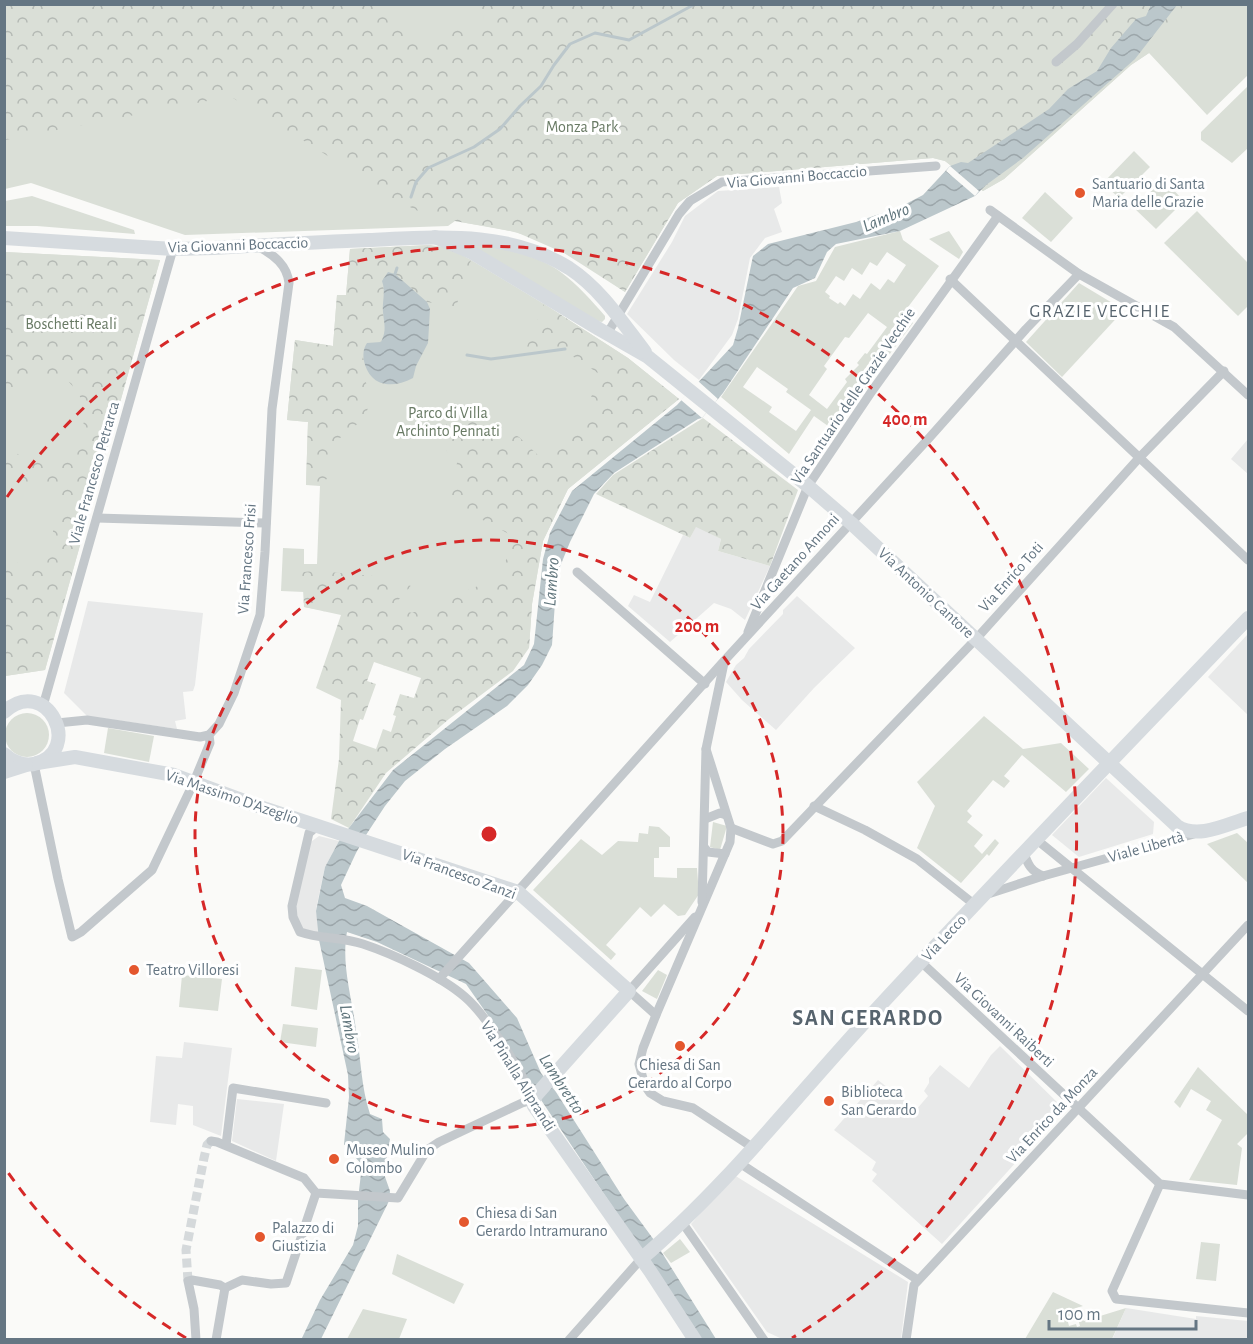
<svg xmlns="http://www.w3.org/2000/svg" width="1253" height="1344" viewBox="0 0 1253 1344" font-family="'Alegreya Sans',sans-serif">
	<defs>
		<pattern id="forest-crowns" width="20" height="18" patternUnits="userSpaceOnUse" patternTransform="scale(1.5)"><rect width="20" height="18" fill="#dadfd7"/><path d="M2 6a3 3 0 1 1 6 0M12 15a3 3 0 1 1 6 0" fill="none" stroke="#b4b9b4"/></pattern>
		<pattern id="water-waves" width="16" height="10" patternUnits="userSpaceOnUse" patternTransform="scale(1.5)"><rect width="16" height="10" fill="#bbc7cb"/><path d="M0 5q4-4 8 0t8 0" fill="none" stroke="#9ca6aa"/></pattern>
	</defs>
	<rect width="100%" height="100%" fill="#fafaf8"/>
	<g fill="#e8e9e9">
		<path d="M779,187L782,203L774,209L782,232L765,238L750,258L738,319L732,335L699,380L674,360L627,314L672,242L685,216L718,191Z"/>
		<path d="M1248,439V474L1231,459Z"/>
		<path d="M696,526L721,539L718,551L770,566L745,620L731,609L714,603L670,642L628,606L634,595L650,602L683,535L690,538Z"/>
		<path d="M797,596L855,648L814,688L776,730L742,700L726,682L736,665L744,658L749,649L783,614V610Z"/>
		<path d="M88,601L203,613L195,685L193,691L183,692L186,719L175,721L177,729L87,716L64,693Z"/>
		<path d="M1248,634V715L1208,677Z"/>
		<path d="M1106,778L1154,822L1153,834L1079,857L1052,835Z"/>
		<path d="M319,836L339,841L325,867L317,904L316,911L320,934L301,928L295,912L308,844Z"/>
		<path d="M184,1042L232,1048L221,1136L193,1125V1106L178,1104L176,1125L150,1122L156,1056L182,1058Z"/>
		<path d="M1000,1046L1064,1109L942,1244L872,1181L877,1174L872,1170L876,1162L834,1130L878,1080L916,1110L928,1096L924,1091L929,1083V1078L940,1065L969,1088L991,1055Z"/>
		<path d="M237,1099L284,1104L276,1161L232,1141Z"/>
		<path d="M734,1175L908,1282L901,1339H779L780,1338L767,1332L691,1224Z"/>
		<path d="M1126,1308L1196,1319V1316L1248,1321V1339L1112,1340Z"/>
	</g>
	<g fill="#dadfd7" fill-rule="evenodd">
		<path d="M4,5H1248V75L1207,115L1149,53L1131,65L1004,179L983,191L945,161L933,158L717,176L678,203L625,292C591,269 555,242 514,232C495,227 475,225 455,221L448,226L185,235L31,183L5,189Z"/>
		<path d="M1248,86V148L1232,163L1201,140V132Z"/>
		<path d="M1134,151L1150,167L1119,198L1103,183Z"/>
		<path d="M1163,179L1184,201L1156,229L1134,208Z"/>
		<path d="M1045,192L1073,218L1051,242L1022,218Z"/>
		<path d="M32,196L134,230L135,234L37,226H5V201Z"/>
		<path d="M1197,211L1248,263V306L1238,316L1164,243Z"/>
		<path d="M900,231L903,240L939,266L902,315L913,323L874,375L865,369L860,376L869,383L835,431L814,416L789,454L721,397L798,286L816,281L835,247ZM887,252L906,265L894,283L888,279L880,290L871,283L860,299L853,294L845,306L840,302L838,304L829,298L830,296L825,292L836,276L844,281L852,268L862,275L870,262L877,266ZM868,313L887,327L867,354L865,353L857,363L859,365L845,379L847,382L827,409L809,395L827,369L824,366L845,337L849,338ZM757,367L788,389L786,392L811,410L796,431L769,412L772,407L743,387Z"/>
		<path d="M949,231L963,252L959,259L929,239Z"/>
		<path d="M456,240C488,244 536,253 562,273C578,285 592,301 605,316V319L602,322L597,321Z"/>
		<path d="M430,245L471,260L544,304L628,358L679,399L568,489L543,541L532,604L529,648L304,607V592L281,591L283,548L304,549V564H317L320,486L306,485L308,422L287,420L295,340L333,346L337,295H346L350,249Z"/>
		<path d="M4,252L160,260L45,670L5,676Z"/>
		<path d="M1079,283L1124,310L1062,377L1026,342Z"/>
		<circle cx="27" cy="735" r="22"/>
		<path d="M984,716L1023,749L1061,743L1089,769L1066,792L1022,755L1004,776L1010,781L1004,788L993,780L967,811L972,816L967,822L983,835L974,846L982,854L995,839L999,843L989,856L987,854L961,883L917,848L935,806L917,782Z"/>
		<path d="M108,728L154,736L149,762L104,753Z"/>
		<path d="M713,822L727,826L720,850L710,847Z"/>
		<path d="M649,826L659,827L670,837V847H659V858H654V877L677,878V868H697L699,894L685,915L678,916L664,904L651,917L640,907L606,945L616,954L611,960L533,890L581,839L602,855L618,841L638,842L639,833L648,834Z"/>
		<path d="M1237,833L1248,843V883L1207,844Z"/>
		<path d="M295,967L322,970L317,1010L291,1006Z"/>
		<path d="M658,970L667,975L657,999L642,991Z"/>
		<path d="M182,975L222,979L218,1011L179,1007Z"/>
		<path d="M283,1024L318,1028L316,1047L280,1042Z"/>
		<path d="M1198,1067L1248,1115V1133L1237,1144L1242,1148L1237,1185L1189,1180L1222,1120L1206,1110L1211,1101L1191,1089L1180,1108L1174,1102Z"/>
		<path d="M680,1239L690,1252L671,1263L663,1253Z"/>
		<path d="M1201,1242L1220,1244L1216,1281L1196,1279Z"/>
		<path d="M397,1254L464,1284L454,1304L392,1274Z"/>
		<path d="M1053,1292L1083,1306L1069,1310L1072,1321L1068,1322L1069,1326L1076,1324L1077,1327L1080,1326L1078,1319L1081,1318L1084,1321L1126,1308L1112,1339H1025Z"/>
		<path d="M363,1309L407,1319L399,1339H347Z"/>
	</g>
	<g fill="url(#forest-crowns)" fill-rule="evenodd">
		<path d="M97,4L377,5L407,35L421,41L447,34L462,26L496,24L491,13L458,4L1184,5L1149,53L1131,65L1004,179L983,191L945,161L933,158L717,176L678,203L625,292L564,253L516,232L455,221L436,220L390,197L314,147L233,98L228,97L5,140V5H41L76,19Z"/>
		<path d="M430,245L450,248L471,260L456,307L427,302L395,274L388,272L382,281C386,292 382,301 383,312C384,324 387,330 381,342L367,343L363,357L366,368L363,374L371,397L365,418L335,442L330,476L320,485H306L308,422L287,420L295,340L333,346L337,295H346L350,249Z"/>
		<path d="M5,252L160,260L45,670L5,676V558L31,568L50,558L54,523L61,499L52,489L5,479V445L6,448C37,466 49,462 79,446L86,411L78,392L68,381L51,376L22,383L8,398L5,410Z"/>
		<path d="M544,304L628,358L679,399L568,489L543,541L532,604L529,648L513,671L449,719L386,773L349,828L331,819L339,759L341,700L316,688L341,615L304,607L302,572L318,571L384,577L411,586L392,607L412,613L495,579L507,558L512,536L486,521L456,513L449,500L457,463L440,443L447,423L472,416L496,425L519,437L542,459L567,446L584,418L599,374L576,358L551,348L525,351ZM374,662L421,678L414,698L400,694L393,715L396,716L391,732L383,729L376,749L353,741L360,719L363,720L376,684L367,681Z"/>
		<path d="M703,418L798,490L770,566L718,551L721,539L696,527L690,538L596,494L613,475Z"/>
	</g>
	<g fill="url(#water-waves)">
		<path d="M1151,5H1177L1135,59L1023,158L986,185L975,196L900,231L836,244L827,252L815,278L793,288L723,393L702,418L698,419L614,473L594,494L570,542L557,574L552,645L542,665L528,685L507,706L445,749L405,781L385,806L366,835L356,853L341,885L345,898L367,906L469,963L517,1018L541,1073L556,1092L624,1199L654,1240L716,1339H701L531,1085L494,1024L466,984L377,942L347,932C341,964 352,998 356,1030C361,1058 361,1087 370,1114L382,1119L383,1132L390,1139L384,1174L390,1191L389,1201L321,1339L301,1340L320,1300L353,1245L358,1226V1199L362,1165L344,1144L349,1097L348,1075L319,940L316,911L325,867L339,841L393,770L524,665L534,644L543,559L550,533L572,491L677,405L733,345L738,328L753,256L768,244L856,222L900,207L923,195L950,166L961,162L968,163L1049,109L1068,89L1097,71L1111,48L1136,19L1146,16Z"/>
		<path d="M388,272L395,274L427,302L430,309L428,343L416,366L413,378C392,389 370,387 364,361C363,355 363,349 367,343L381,342C387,330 384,324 383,312C382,301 386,292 382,281Z"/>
	</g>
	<g fill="#fafaf8">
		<path d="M950,166L979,191L975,196L946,171Z"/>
		<path d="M698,381L718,399L702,418L681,400Z"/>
	</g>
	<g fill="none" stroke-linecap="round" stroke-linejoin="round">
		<g stroke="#bbc7cb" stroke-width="3">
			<path d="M298,4H326"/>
			<path d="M411,197L416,182L428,168L474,147L500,129L520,106L541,86L554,65L570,44L595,33L629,40L695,4"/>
			<path d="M395,274L397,268"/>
			<path d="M467,355L491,359L565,349"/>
		</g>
		<path stroke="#d5d9db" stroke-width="9" stroke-dasharray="9 4.5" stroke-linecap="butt" d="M188,1281L186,1250L204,1158L207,1145L211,1141"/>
		<g stroke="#c3c8cc" stroke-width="9">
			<path d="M1056,62L1077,44L1113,4"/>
			<path d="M990,210L1079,274L1174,327L1248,395"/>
			<path d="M950,279L1248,560"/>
			<path d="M607,334L679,214L690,201L722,182L936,166"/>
			<path d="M97,518L266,523"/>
			<path d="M577,572L705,684"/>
			<path d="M748,632L808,486L872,391L998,216"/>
			<path d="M43,706L173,249"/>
			<path d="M57,723L87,720L200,737L209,735"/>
			<path d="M706,749L731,828L730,842L656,1015L643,1048L639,1064L645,1086L650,1093L663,1101L693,1108L752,1147"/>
			<path d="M34,764L58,879L72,937L81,932L152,870L193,784L210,743L209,735L219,724L234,693L260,615L265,552L272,409L289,283C287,265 274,255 259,247"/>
			<path d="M814,806L865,830L917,859L975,905"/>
			<path d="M705,819L720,813L726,815"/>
			<path d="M731,828L773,844L782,841L976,639L1139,458L1224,371"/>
			<path d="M1037,840L1248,1011"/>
			<path d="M704,847L708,852L725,854"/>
			<path d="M1024,853C1028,865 1031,871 1043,876"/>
			<path d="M988,894L1043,876L1194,834"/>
			<path d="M702,902L706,749L724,663"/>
			<path d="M921,962L1160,1184L1248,1195"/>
			<path d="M439,979L724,661L930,437L1026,329L1079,274"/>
			<path d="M656,1015L629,991L695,917"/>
			<path d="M211,1141L217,1142L304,1178L316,1193L398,1198L427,1150L439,1142L522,1103L533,1100C525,1075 485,1014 465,997C441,976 393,954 363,944C342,937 320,939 300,932L293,917L292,906L309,833L317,826"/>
			<path d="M226,1145L233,1088L326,1103"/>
			<path d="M738,1162L918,1280"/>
			<path d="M1160,1184L1112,1291L1116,1299L1248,1313"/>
			<path d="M682,1222L764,1340"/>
			<path d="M225,1288L242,1280L271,1284L286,1283L316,1193"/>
			<path d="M196,1340L194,1309L188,1281L192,1280L220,1285L225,1288L216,1340"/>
			<path d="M569,1340L641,1259"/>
			<path d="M906,1340L914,1285L1248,925"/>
		</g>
		<g stroke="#d6dbdf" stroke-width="14">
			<path d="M435,237L471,252L599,329L648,357L808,486L851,523L1177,826C1198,840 1227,824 1248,818"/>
			<path d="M4,238L173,249L214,248C266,245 317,242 369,240C438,237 508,230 569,268C601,289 622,322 645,352"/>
			<path d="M4,712C47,673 85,752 34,764C23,766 13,762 4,754"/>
			<path d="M37,763L75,757L174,775L266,809L518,892L527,900L629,991L537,1094L533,1100L534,1106L650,1271L695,1340"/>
			<path d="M4,772L26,765"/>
			<path d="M641,1259C727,1186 797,1095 874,1012C997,879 1123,749 1248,618"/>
		</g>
	</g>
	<g fill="none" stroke="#d62828" stroke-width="3" stroke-dasharray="10 8">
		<circle cx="489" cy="834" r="294"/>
		<path d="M186 1338A588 588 0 0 1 7 1171M7 497A588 588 0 1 1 792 1338"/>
	</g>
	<g fill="#e4572e" stroke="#fff" stroke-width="2">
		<circle cx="1080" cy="193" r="6"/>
		<circle cx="134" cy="970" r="6"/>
		<circle cx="680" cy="1046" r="6"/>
		<circle cx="829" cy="1101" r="6"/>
		<circle cx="334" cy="1159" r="6"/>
		<circle cx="464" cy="1222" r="6"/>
		<circle cx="260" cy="1237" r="6"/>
	</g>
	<g text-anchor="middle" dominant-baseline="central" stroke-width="6" stroke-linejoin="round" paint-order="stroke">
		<g font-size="16" fill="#687a64" stroke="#fff">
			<text x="582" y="127">Monza Park</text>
			<text x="71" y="324">Boschetti Reali</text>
			<text x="448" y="413">Parco di Villa<tspan x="448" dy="18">Archinto Pennati</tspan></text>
		</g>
		<g font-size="16" fill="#657683" stroke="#fff">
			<text transform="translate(797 177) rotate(-5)">Via Giovanni Boccaccio</text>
			<text transform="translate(238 245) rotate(-2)">Via Giovanni Boccaccio</text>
			<text transform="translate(853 396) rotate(-56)">Via Santuario delle Grazie Vecchie</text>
			<text transform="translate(94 473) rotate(-74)">Viale Francesco Petrarca</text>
			<text transform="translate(247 559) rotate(-86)">Via Francesco Frisi</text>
			<text transform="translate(795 562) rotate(-48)">Via Gaetano Annoni</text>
			<text transform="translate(1011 577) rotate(-48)">Via Enrico Toti</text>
			<text transform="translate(926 593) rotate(43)">Via Antonio Cantore</text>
			<text transform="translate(232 797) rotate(19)">Via Massimo D'Azeglio</text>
			<text transform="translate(1146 847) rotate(-16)">Viale Libertà</text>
			<text transform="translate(459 874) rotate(20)">Via Francesco Zanzi</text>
			<text transform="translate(944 938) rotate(-47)">Via Lecco</text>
			<text transform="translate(1004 1020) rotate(43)">Via Giovanni Raiberti</text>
			<text transform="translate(518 1076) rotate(58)">Via Pinalla Aliprandi</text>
			<text transform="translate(1052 1115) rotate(-47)">Via Enrico da Monza</text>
		</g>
		<g font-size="16" fill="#657683" stroke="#fff" text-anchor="start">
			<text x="1092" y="184">Santuario di Santa<tspan x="1092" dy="18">Maria delle Grazie</tspan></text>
			<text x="146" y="970">Teatro Villoresi</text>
			<text x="680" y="1065" text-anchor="middle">Chiesa di San<tspan x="680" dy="18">Gerardo al Corpo</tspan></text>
			<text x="841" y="1092">Biblioteca<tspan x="841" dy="18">San Gerardo</tspan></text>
			<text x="346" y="1150">Museo Mulino<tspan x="346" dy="18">Colombo</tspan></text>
			<text x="476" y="1213">Chiesa di San<tspan x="476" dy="18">Gerardo Intramurano</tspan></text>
			<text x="272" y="1228">Palazzo di<tspan x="272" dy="18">Giustizia</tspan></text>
		</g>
		<g font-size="18" font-style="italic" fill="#60757c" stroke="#fff">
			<text transform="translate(886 218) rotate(-23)">Lambro</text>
			<text transform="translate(552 582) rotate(-86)">Lambro</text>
			<text transform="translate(349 1029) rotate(80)">Lambro</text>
			<text transform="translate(561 1084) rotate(57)">Lambretto</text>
		</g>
		<g font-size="18" letter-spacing="1.5" fill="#57646e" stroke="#fff">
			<text x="1100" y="312">GRAZIE VECCHIE</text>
		</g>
		<g font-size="22" font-weight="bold" letter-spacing="1.5" fill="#57646e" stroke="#fff">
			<text x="868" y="1018">SAN GERARDO</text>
		</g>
	</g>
	<circle cx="489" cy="834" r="9" fill="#d62828" stroke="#fff" stroke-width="3"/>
	<g font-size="18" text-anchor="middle" font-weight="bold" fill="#d62828" stroke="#fff" stroke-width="6" stroke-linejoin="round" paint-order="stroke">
		<text x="905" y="425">400 m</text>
		<text x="697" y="632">200 m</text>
	</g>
	<rect width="1253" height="1344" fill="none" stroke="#657683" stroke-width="12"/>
	<path d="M1049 1320v9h147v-9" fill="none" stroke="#657683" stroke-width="3"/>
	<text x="1058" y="1320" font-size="18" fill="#657683" stroke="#ffffff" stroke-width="4.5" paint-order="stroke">100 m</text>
</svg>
